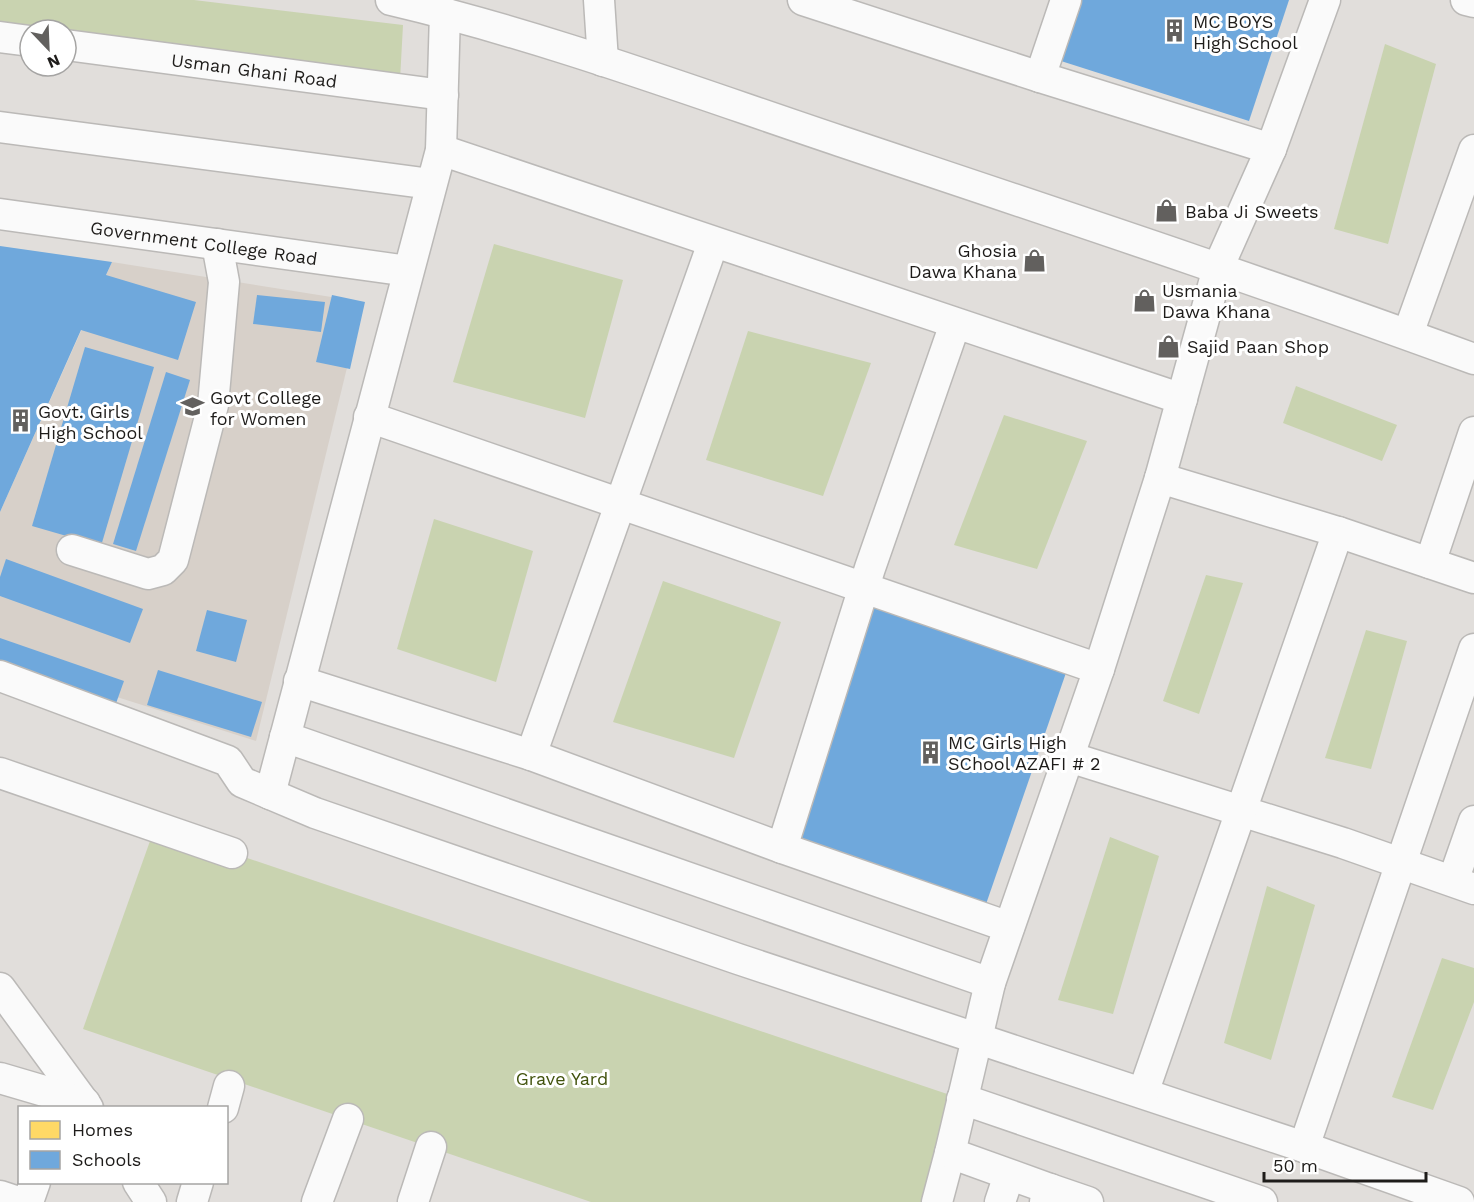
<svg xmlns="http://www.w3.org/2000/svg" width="1474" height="1202" viewBox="0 0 1474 1202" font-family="'Work Sans',sans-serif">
	<rect width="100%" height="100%" fill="#e1dedb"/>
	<path fill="#d7d0c9" d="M112,262L363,302L256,741L0,660V512Z"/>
	<g fill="#c9d3b0">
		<path d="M0,0H194L403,25L400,80L66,37V30L0,28Z"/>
		<path d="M1385,44L1436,64L1388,244L1334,229Z"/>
		<path d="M494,244L623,280L585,418L453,382Z"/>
		<path d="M748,331L871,363L823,496L706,460Z"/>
		<path d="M1296,386L1397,425L1382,461L1283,423Z"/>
		<path d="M1004,415L1087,441L1037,569L954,545Z"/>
		<path d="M434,519L533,551L496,682L397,649Z"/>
		<path d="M1206,575L1243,583L1199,714L1163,701Z"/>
		<path d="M663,581L781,622L734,758L613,722Z"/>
		<path d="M1366,630L1407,641L1371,769L1325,758Z"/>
		<path d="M155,827L962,1099L923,1202H591L83,1029Z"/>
		<path d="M1110,837L1159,856L1113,1014L1058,1000Z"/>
		<path d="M1267,886L1315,905L1271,1060L1224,1043Z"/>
		<path d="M1442,958L1474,968V1002L1433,1110L1392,1097Z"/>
	</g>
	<g fill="#ffd966">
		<path d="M0,257L84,269L80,294L0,282Z"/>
		<path d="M48,300L72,308L28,437L3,429Z"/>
	</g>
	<g fill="#6fa8dc">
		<path d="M1080,0H1289L1249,121L1061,61Z"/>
		<path d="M0,246L112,262L106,275L196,302L178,360L81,330L0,512Z"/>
		<path d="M257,295L325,302L321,332L253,324Z"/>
		<path d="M332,295L365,302L350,369L316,362Z"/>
		<path d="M85,347L154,367L101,546L32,526Z"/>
		<path d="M166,372L190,380L136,551L113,544Z"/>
		<path d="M6,559L143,609L130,643L0,596V577Z"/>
		<path d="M870,598L1068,667L985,907L795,836Z"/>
		<path d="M207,610L247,620L236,662L196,651Z"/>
		<path d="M0,638L124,681L114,709L0,670Z"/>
		<path d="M158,670L262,702L251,737L147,705Z"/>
	</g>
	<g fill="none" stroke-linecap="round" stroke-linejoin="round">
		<defs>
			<g id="minor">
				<path d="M391,0C544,36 691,91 840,141C1052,212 1264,282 1474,359"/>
				<path d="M599,0L603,61"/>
				<path d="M803,0L1040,77L1271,149"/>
				<path d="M1325,0L1271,149L1218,268L1160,478L1338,532L1474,578"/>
				<path d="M1466,0L1474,2"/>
				<path d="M0,37L30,41"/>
				<path id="s1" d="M66,45L443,95"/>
				<path d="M1040,77L1066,0"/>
				<path d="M0,127L431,184"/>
				<path d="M441,150L1182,399"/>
				<path id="s2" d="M0,214L408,271"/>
				<path d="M1408,334L1474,150"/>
				<path d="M369,417L1099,669"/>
				<path d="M72,550L148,574L163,570L173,560L213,405L224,282L217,244"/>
				<path d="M1430,563L1474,432"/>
				<path d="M0,676L228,761L242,782L315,813L738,959L1304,1147L1459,1202"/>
				<path d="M299,681L531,755L782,848L1009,927"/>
				<path d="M285,737L990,983"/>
				<path d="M531,755L713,243"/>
				<path d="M1069,757L1343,843L1474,889"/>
				<path d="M0,773L232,853"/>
				<path d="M270,794L441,150L445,13"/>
				<path d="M782,848L870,568L955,324"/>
				<path d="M1453,881L1474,821"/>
				<path d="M0,988L88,1108"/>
				<path d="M0,1078L85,1103"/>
				<path d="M1143,1093L1338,532"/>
				<path d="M962,1099L1262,1202"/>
				<path d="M223,1108L229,1086"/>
				<path d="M1304,1147L1474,649"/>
				<path d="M138,1182L151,1202"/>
				<path d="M1050,1189L1088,1202"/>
				<path d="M0,1196L18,1202"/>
				<path d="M28,1202L35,1182"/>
				<path d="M192,1202L198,1182"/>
				<path d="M317,1202L348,1119"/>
				<path d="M413,1202L431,1147"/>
				<path d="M937,1202L950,1153"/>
				<path d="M1000,1202L1009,1175"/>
				<path d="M1045,1202L1050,1189L950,1153L990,983L1099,669L1160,478"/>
			</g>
		</defs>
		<use href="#minor" stroke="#bbb9b7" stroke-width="33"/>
		<use href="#minor" stroke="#fafafa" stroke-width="30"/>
	</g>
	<defs>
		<symbol id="building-bare" viewBox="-9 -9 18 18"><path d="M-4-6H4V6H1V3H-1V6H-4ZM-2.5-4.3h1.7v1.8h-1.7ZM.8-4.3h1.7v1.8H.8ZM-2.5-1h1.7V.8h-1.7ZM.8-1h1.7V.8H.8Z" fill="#62605e" stroke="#fff" stroke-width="2.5" paint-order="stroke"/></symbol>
		<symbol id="shop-bare" viewBox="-9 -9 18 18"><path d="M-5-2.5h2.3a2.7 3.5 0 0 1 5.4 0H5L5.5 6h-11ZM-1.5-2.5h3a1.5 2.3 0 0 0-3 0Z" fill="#62605e" stroke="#fff" stroke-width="2.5" paint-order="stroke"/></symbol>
		<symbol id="university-bare" viewBox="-9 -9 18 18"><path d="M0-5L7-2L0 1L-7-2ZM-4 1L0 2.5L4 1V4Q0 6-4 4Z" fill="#62605e" stroke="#fff" stroke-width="2.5" paint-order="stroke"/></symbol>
	</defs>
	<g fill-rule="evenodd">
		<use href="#building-bare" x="1158" y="14" width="33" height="33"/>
		<use href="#shop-bare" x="1150" y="194" width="33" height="33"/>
		<use href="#shop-bare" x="1018" y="244" width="33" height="33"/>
		<use href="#shop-bare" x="1128" y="284" width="33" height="33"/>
		<use href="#shop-bare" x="1152" y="330" width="33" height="33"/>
		<use href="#university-bare" x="176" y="390" width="33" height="33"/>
		<use href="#building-bare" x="4" y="404" width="33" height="33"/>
		<use href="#building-bare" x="914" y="736" width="33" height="33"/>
	</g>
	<g text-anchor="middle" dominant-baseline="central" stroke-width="6" stroke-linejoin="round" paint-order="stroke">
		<g font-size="18" fill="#1e1c1a" stroke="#fff" text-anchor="start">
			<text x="1193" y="21">MC BOYS<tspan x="1193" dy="21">High School</tspan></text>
			<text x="1185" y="211">Baba Ji Sweets</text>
			<text x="1017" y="250" text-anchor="end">Ghosia<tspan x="1017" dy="21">Dawa Khana</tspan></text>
			<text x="1162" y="290">Usmania<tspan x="1162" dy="21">Dawa Khana</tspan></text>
			<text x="1187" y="346">Sajid Paan Shop</text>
			<text x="210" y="397">Govt College<tspan x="210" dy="21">for Women</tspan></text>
			<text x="38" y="411">Govt. Girls<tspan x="38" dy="21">High School</tspan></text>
			<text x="948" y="742">MC Girls High<tspan x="948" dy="21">SChool AZAFI # 2</tspan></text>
		</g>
		<g font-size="18" fill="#1e1c1a" stroke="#fff">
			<text stroke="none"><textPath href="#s1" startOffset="190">Usman Ghani Road</textPath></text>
			<text stroke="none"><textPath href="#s2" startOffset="206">Government College Road</textPath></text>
		</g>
		<g font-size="18" fill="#42530e" stroke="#fff">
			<text x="562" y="1078">Grave Yard</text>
		</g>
	</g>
	<rect x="18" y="1106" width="210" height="78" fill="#ffffff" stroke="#a5a4a3" stroke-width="1.5"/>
	<rect x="30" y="1121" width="30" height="18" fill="#ffd966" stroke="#a5a4a3" stroke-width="1.5"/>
	<text x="72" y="1136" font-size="18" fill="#1e1c1a">Homes</text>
	<rect x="30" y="1151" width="30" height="18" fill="#6fa8dc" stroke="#a5a4a3" stroke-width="1.5"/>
	<text x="72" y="1166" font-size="18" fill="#1e1c1a">Schools</text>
	<g transform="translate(48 48) rotate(157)"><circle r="28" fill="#ffffff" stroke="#a5a4a3" stroke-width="1.5"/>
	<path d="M0-4.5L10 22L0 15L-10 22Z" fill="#62605e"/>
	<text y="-9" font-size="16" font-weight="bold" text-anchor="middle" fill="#1e1c1a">N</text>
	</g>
	<path d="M1264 1172v9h162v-9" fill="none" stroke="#1e1c1a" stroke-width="3"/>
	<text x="1273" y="1172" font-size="18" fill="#1e1c1a" stroke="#ffffff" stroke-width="4.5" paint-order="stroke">50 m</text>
</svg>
